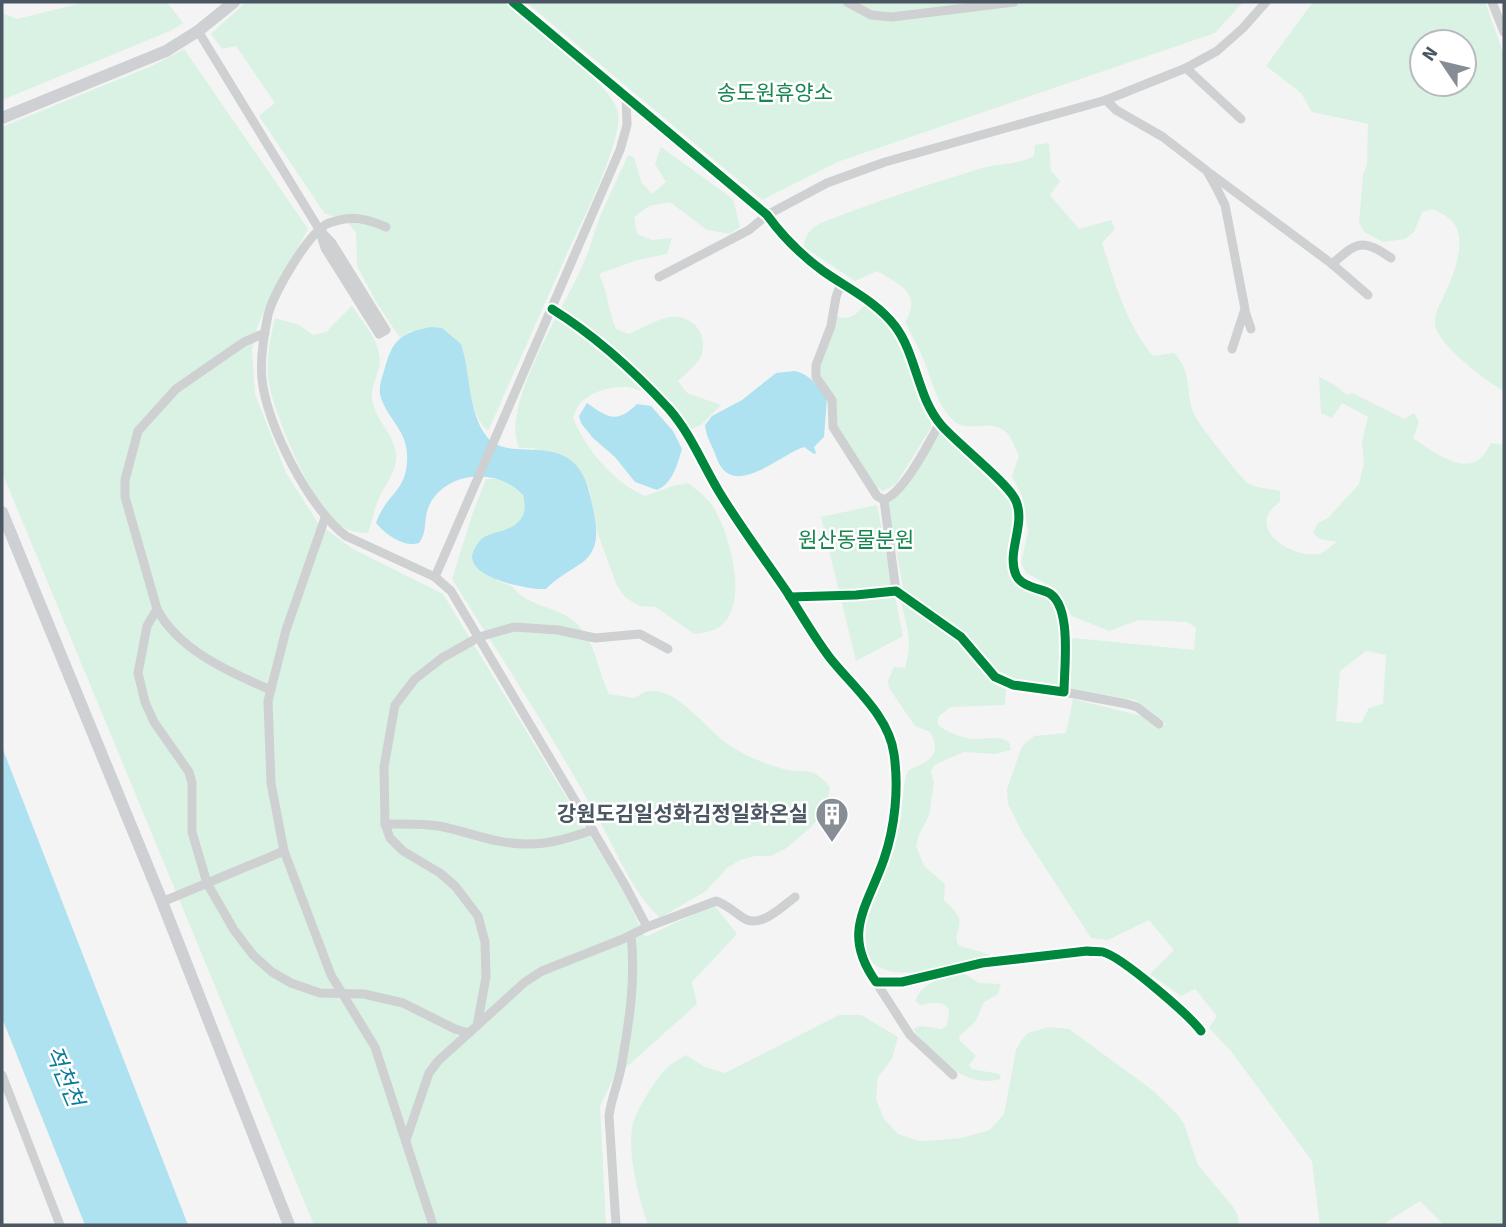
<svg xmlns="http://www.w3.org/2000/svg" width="1506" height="1227" viewBox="0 0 1506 1227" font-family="'Source Sans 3','Noto Sans KR',sans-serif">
	<rect width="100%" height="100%" fill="#f4f4f4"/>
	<g fill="#d9f2e3" fill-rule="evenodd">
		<path d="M86,2H167L183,23L170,31L2,100V13L17,19Z"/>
		<path d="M246,2H504C527,21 614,86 618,112C623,142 580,226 566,256C540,314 514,373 488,431C465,410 471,372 461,344L410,331L400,338L375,300L357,266L356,233L346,220L325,214L259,116L275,103L236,46L222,49L211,34Z"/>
		<path d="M526,2H1243L1215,33L840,161L762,200Z"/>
		<path d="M1313,2H1485L1504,55V391C1487,382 1437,344 1435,324C1434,313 1441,303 1445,293C1454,275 1468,238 1452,221C1447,216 1439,212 1433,209L1422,212L1414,232L1405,239L1383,242L1364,232L1359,222L1363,175L1367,165L1368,124L1312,112L1301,93L1266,66ZM1422,42H1464V84H1422Z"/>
		<path d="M184,49L308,229L265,308L257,328L252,350L255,394L286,473L318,523L335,536L353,549L443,594L624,892L645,937L714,905L737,934L692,982L697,1004L613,1079L600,1106L606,1225H314L2,472V127L154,65Z"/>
		<path d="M1049,143L1051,171L1060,181L1050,195L1079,229L1111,220L1115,229L1102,243C1115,283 1126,324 1153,356L1174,353C1193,372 1185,392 1194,414C1199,425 1239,476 1248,483C1256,488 1270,489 1280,491V502C1243,526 1290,559 1319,554C1325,552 1332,545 1337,542L1320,539L1313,533L1318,523L1328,518L1359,484L1364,463L1362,442L1368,417L1342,403L1332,418L1321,413L1319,377L1335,385L1347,395L1352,393L1404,419L1414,413L1419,422L1413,438C1429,449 1462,475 1481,458C1485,454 1488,448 1491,443L1504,445V1225H1444L1420,1201L1382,1225H1320L1312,1161L1231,1051L1209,1028L1217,1016L1195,989L1181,996L1150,974L1174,950L1149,920L1108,940L1091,938L1022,832L1008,804L1007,789L1022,746L1034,736L1066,733L1073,699L1142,716L1157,728L1166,724L1136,700L1071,690L1066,681L1070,641L1074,638L1194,650L1196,628L1187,622L1139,620L1109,631L1072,616L1056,589L1026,573L1021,563L1028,531L1022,496L1012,476L1019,456C1015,449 1012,437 1006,432C990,418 969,434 954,421C935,404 931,374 920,352C916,342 910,332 905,322C923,294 899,284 877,271L855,281L804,247C805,234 810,229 821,223C874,202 927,185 982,168C999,163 1019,165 1034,156L1035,145ZM1366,651L1386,655L1383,704L1369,708L1361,723L1336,721L1340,671Z"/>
		<path d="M661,147L733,199L740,227L730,234L707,230L670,202L649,206L634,217L637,234L652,240L672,238L667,254L637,260L599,274C608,292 608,311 616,329L629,334C642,328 656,320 670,317C693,314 709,335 701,356C697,365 685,374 678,381L687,393L721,405L702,424L692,429C657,407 645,374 597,392C583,398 577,404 573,418C586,449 614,483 645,496L673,486L688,483C697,490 705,496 712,505C729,531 748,598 724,623C716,631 705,633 694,634L656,607L640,606L626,598L617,586L598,534L590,492L581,471L534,448H519C500,407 563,309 581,269C589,253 593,235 599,219C608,197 619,176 628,155L634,157L641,182L652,194L666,182L655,164Z"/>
		<path d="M865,305L893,330L898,338L932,426L896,484L883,491L875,486L835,425L820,379L819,370L836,316C849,321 856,315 865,305Z"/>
		<path d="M352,306C364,325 384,344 379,368C376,377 371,390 372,399C375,418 390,431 395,448C401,469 384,484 377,503C373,513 372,523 368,533C359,534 344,529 337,524C312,504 271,409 268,377C266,358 271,336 275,318L299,325L313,335L326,332Z"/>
		<path d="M941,432L1011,500L1014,507L1011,570C1018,598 1046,586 1055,605C1066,627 1060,658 1060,682L1057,686L1051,688L1010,682L1003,677L967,638L903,588L888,505L904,488Z"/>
		<path d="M486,479C496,479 505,478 514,484C526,493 529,513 517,524C509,531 496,534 485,536L496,580C500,582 507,584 511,586C516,589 519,595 523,597C548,612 570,608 587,637C597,654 600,676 609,694L634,698C639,696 644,691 649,691C677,686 709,733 732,747C745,755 762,763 777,767C801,776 810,762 830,787L827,802L820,816L810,828L785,849L771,856H755L740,860L727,868L706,891L660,918C630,890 615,847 595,813C551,733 500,656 452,579L473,512Z"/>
		<path d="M877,505L903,636L856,661L821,517Z"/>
		<path d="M901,602C921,612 940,624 956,638C974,654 983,678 1006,688L1005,705L950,707L938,717V725C946,732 964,739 975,739C988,739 998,735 1009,742L1011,750L995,754L964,752L934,765L931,772L934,783L929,815L919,835L916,846L924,866L945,884L944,900C949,905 956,911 959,918C962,927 952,938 959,945C962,948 983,951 991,956L986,960C958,964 919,977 890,971C832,959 888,871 896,839C902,818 902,796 906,775L909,770C927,762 944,756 930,732L915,726L889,688L888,681L894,667L905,668C913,640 907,629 901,602Z"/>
		<path d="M960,973L965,974L979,983L1001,984L998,994L984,1002L975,1022L959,1036L960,1041L976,1056L969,1065L972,1069L999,1074L1001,1079C962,1089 935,1056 913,1029L921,1026L942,1029L947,1025L949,1009C940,999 932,1004 920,1005L916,1001C919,984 944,977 960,973Z"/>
		<path d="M839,1015H861L898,1037L892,1059L878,1077L876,1099L884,1119L898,1134L919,1141L940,1140L961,1138L990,1130L1004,1114L1016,1050L1021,1041L1028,1033L1049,1027L1069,1029L1151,1089L1178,1115L1184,1124L1198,1165L1233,1207L1238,1216L1239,1225H648C639,1199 626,1149 633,1123C638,1108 656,1078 668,1067C673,1062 680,1059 686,1055L705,1067L725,1073Z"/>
	</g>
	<g fill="#aee2f0">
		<path d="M431,327L442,328L461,344C471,373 467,411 487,437C510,466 575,424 590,495C595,518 605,548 580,564C568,572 557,578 546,589C533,590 501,583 489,576C477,570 467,561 475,548C478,543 481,538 486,536C497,531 511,531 520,520C526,513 525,504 523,495C499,468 446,470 429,506C423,519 428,531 419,543C404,548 385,534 376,523C386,494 405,493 407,462C409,431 390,423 381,398C378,389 381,380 384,371C392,340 400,333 431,327Z"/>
		<path d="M795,371C811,375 818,386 827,398L824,437L814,447L816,453L814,454L804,447C780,454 731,503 716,456C712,445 706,437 705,425L712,416L742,400L776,373Z"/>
		<path d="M587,403C608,418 617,424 637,404L651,406L673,431L682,449C677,465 673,483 657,490L635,482L615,457L593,438L581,423L579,416Z"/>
		<path d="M2,747L188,1225H85L2,1018Z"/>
	</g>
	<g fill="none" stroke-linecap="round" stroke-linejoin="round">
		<g stroke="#ced0d2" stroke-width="9">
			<path d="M513,2L767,215C783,237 801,255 823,271C847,288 877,302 895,326C917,355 917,398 942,426C958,444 1009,484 1016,501C1026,525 1006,552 1016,575C1021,586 1037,588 1047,592C1073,603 1064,668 1064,692L1013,685L995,677L961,637L896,591L856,595L790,597"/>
			<path d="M847,2L871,15L892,17L1014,2"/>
			<path d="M1492,2L1504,32"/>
			<path d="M198,31L319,229L325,248L379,334L386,330L332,243L319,229"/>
			<path d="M1186,68L1241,119"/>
			<path d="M1106,100L1116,110L1163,137L1207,171L1216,187L1225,205L1245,309L1232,349"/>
			<path d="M1211,174L1332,264L1368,295"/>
			<path d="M386,227C365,218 351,215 329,223C309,231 273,294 268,315C264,334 260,360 262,379C266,424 310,510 346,536L435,577L451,591L625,885L647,927"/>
			<path d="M1332,264C1357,242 1362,238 1391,258"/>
			<path d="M659,277L749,230L767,215L827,183L885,162L1106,100L1186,68L1217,51L1243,28L1266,2"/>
			<path d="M841,283L836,297L831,326L816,365V377L832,400L833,427L877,496L884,500"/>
			<path d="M552,309C594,335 635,372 669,409C690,433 702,463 718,490C739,525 764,558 787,592C801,614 814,637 830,658C853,687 889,716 894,754C899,788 895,827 884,859C867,908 841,933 876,982H902L982,963L1087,951C1092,952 1099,951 1103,952C1122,957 1188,1014 1201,1031"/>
			<path d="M1245,311L1251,329"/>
			<path d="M265,333L244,342L176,389L138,431L125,480V497L157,609C178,650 231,673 271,690"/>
			<path d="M325,518L286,630L268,701L271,783L284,851L331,975L375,1047L433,1225"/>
			<path d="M435,577L620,150L627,125L626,97"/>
			<path d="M896,591L884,500C905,491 928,444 940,423"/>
			<path d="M157,609L147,626L138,673L145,702L154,722L189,772L192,783V832L207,883L234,930L253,955L272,972L291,983L320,993L364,994L403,1003L455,1029L469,1033"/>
			<path d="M1064,692L1127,704L1137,707L1159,724"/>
			<path d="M385,824C403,824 421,823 439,826C469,832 499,845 529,844C551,844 572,837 593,830"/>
			<path d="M162,902L284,851"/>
			<path d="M876,982L910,1035L953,1075"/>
			<path d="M477,1026L486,977L485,942L478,916L455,886L440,873L403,851L390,838L385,824L384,767L395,705L415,679L442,658L479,637L514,627L558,630L595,638L640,634L668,649"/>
			<path d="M2,1075L60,1225"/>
			<path d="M406,1140L429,1073L438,1061L525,982L542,971L623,939L647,927L716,901C728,905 735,913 745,919C761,928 783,906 795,897"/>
			<path d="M616,1225L609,1116C611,1099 618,1084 621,1068C629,1023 636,981 631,935"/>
		</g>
		<g stroke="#ced0d4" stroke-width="12">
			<path d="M2,118L166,51L198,31L234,2"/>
			<path d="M2,512L159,894L289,1225"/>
		</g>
		<defs>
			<g id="cycleway">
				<path d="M513,2L767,215C783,237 801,255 823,271C847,288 877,302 895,326C917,355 917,398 942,426C958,444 1009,484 1016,501C1026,525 1006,552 1016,575C1021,586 1037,588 1047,592C1073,603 1064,668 1064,692L1013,685L995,677L961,637L896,591L856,595L790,597"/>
				<path d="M552,309C594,335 635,372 669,409C690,433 702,463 718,490C739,525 764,558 787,592C801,614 814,637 830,658C853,687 889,716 894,754C899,788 895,827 884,859C867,908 841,933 876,982H902L982,963L1087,951C1092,952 1099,951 1103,952C1122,957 1188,1014 1201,1031"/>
			</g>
		</defs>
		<use href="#cycleway" stroke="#fff" stroke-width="13"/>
		<use href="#cycleway" stroke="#00873e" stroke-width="9"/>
	</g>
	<defs>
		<symbol id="building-pin" viewBox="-11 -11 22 30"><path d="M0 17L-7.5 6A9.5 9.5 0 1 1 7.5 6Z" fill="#868d94" stroke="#fff"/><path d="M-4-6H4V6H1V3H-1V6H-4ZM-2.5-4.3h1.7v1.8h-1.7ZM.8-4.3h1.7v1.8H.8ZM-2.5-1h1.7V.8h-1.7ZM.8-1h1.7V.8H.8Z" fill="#fff"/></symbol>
	</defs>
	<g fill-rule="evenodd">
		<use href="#building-pin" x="813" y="795" width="38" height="52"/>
	</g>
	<g text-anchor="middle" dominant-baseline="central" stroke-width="5" stroke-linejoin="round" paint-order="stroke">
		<g font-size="21" fill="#17864f" stroke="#fff">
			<text x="775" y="93">송도원휴양소</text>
			<text x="856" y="540">원산동물분원</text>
		</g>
		<g font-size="21" font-weight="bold" fill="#4a5661" stroke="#fff" text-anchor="end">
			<text x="808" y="814">강원도김일성화김정일화온실</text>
		</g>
		<g font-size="23" font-style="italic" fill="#0c7c9b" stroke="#fff">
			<text transform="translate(64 1076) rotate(67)">적천천</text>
		</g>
	</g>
	<rect width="1506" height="1227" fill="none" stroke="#4a5661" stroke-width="7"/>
	<g transform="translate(1443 63) rotate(305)"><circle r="33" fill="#ffffff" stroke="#b7bbc0" stroke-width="2"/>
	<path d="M0-5L12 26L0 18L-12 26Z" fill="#868d94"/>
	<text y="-10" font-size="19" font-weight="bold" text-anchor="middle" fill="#4a5661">N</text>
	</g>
</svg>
